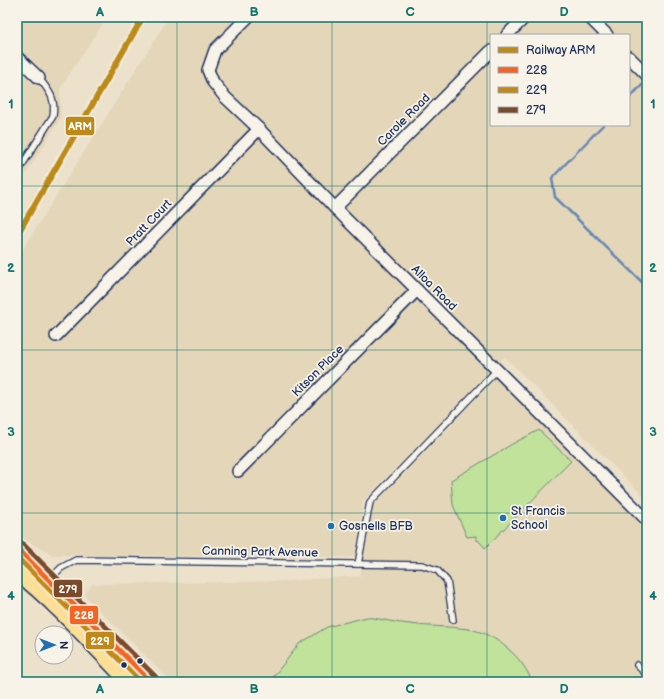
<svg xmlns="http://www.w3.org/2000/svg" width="664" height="699" viewBox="0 0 664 699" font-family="'Balsamiq Sans',sans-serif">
	<rect width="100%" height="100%" fill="#ece2cc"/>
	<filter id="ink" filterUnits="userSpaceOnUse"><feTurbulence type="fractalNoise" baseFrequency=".025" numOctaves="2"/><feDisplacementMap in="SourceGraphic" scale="8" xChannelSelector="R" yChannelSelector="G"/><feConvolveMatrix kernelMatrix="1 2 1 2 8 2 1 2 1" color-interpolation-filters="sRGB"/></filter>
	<g filter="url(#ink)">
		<g fill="#e4d6b8" fill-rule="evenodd">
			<path d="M17,17H107L60,89L61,118L17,188Z"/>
			<path d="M169,17H647V500L505,357L363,501L355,557L52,555L17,535V258ZM491,35H629V125H491Z"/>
			<path d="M497,377L647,530V682H172L84,595L92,584L286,581L360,576L373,506Z"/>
		</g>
		<g fill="#c0e29b" stroke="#6e887c">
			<path d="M539,430L571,461L485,548L478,540L476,541V536L467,537L453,505L451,480L514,443Z"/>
			<path d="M367,617C381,619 396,623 410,624C429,627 449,626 468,629C494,632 524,658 532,682H272L274,676L299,644L327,627Z"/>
		</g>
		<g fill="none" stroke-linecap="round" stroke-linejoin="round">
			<g stroke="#6488b5" stroke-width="2.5">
				<path d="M629,98L647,80"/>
				<path d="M603,125L552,178L555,197L647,287"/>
			</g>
			<defs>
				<g id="service">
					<path d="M17,173L53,116C56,98 49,91 39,78"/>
					<path d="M358,564L370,502L497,370"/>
					<path d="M51,578L61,568L76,560L422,565L437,570L447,581L453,620"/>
					<path d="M637,665L647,675"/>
				</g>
				<g id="minor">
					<path d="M248,17L215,50L208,70L213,82L225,97L259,129L335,208L647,520"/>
					<path d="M589,17L607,35"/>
					<path d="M507,35L525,17"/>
					<path d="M17,57L39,78"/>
					<path d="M629,57L647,75"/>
					<path d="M335,208L491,51"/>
					<path d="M56,336L259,129"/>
					<path d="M238,471L417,290"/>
				</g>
				<g id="primary">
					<path d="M17,548L25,555L151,682"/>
					<path d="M17,571C58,603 94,645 130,682"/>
				</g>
			</defs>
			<use href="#service" stroke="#1b2f5e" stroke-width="8"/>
			<use href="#minor" stroke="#1b2f5e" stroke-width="14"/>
			<use href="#primary" stroke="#1b2f5e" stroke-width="20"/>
			<use href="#service" stroke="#f7f3e8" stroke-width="5.5"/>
			<use href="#minor" stroke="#f7f3e8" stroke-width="11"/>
			<use href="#primary" stroke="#fbdf96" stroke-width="17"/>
			<defs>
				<path id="bus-1" d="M17,548L151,682"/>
				<path id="bus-2" d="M17,557L141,682"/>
				<path id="bus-3" d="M22,543L156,677"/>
			</defs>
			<use href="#bus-1" stroke="#f7f3e8" stroke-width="8"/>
			<use href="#bus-2" stroke="#f7f3e8" stroke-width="8"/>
			<use href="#bus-3" stroke="#f7f3e8" stroke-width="8"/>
			<use href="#bus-1" stroke="#f26522" stroke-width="5"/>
			<use href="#bus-2" stroke="#c08818" stroke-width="5"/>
			<use href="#bus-3" stroke="#7a4b2a" stroke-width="5"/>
			<defs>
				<path id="rail-1" d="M17,235L143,17"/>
			</defs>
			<use href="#rail-1" stroke="#f7f3e8" stroke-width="9"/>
			<use href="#rail-1" stroke="#bc8a18" stroke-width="6"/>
		</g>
	</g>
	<path fill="none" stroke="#0f766e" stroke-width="1" stroke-opacity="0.55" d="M177,17V682M332,17V682M487,17V682M17,186H647M17,350H647M17,513H647"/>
	<g fill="#1f6fb2" stroke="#f7f3e8" stroke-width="1.5">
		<circle cx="503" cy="518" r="4"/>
		<circle cx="331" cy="526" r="4"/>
	</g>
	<g fill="#1b2f5e" stroke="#f7f3e8" stroke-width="1.5">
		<circle cx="140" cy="661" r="3.5"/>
		<circle cx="124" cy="665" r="3.5"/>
	</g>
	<g text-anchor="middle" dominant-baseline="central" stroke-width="3.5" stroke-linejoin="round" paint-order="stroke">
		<g font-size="12" fill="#1b2f5e" stroke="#f7f3e8">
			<text transform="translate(404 120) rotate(-45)">Carole Road</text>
			<text transform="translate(149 223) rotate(-46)">Pratt Court</text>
			<text transform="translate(434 288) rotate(45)">Alloa Road</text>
			<text transform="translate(318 371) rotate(-45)">Kitson Place</text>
			<text transform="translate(260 552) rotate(1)">Canning Park Avenue</text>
		</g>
		<g font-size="12" fill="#1b2f5e" stroke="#f7f3e8" text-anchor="start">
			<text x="511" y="511">St Francis<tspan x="511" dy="14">School</tspan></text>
			<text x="339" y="526">Gosnells BFB</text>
		</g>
	</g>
	<g stroke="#f7f3e8" stroke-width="1.5">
		<rect x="65" y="116" width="30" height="20" rx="4" fill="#bc8a18"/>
		<rect x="53" y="579" width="30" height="19" rx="4" fill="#7a4b2a"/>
		<rect x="69" y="605" width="30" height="20" rx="4" fill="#f26522"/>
		<rect x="85" y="631" width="30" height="19" rx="4" fill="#c08818"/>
	</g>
	<g font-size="11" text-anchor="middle" font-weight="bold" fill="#fff">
		<text x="80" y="130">ARM</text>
		<text x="68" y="593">279</text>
		<text x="84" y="619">228</text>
		<text x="100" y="645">229</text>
	</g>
	<rect width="664" height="699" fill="none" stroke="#f7f3e8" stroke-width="44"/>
	<rect x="490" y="34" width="140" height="92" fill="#f7f3e8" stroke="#9fa5b1"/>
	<rect x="498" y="47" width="20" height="6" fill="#bc8a18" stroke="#9fa5b1"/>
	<text x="526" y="54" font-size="12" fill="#1b2f5e">Railway ARM</text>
	<rect x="498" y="67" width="20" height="6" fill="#f26522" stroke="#9fa5b1"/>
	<text x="526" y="74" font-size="12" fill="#1b2f5e">228</text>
	<rect x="498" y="87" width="20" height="6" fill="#c08818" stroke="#9fa5b1"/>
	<text x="526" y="94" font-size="12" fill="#1b2f5e">229</text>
	<rect x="498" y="107" width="20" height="6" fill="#7a4b2a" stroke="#9fa5b1"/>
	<text x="526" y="114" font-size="12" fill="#1b2f5e">279</text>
	<g transform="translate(54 645) rotate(90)"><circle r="19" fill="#f7f3e8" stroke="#9fa5b1"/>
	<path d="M0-3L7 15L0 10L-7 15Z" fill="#1f6fb2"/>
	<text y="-6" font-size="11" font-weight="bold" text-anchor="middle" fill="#1b2f5e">N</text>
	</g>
	<rect x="22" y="22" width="620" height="655" fill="none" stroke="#0f766e" stroke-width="1.5"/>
	<g font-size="13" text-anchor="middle" font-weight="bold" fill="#0f766e">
		<text x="100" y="16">A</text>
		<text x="254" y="16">B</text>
		<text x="410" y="16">C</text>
		<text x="564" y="16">D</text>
		<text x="11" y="108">1</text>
		<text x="653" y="108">1</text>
		<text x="11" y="272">2</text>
		<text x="653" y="272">2</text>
		<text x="11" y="436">3</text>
		<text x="653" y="436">3</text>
		<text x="11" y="600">4</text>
		<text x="653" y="600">4</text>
		<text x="100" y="693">A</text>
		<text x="254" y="693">B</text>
		<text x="410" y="693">C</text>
		<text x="564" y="693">D</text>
	</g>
</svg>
